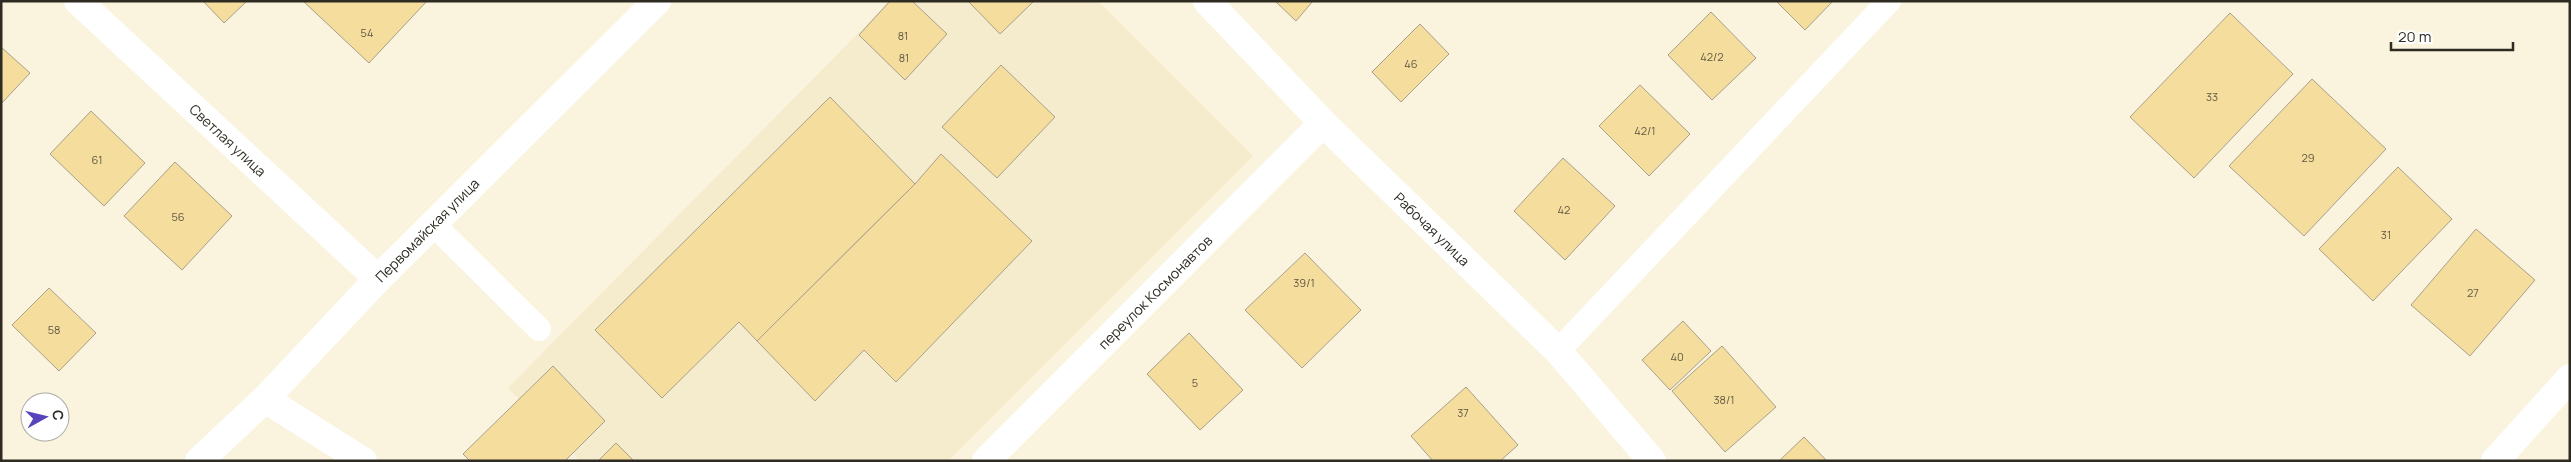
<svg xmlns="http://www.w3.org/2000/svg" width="2571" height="462" viewBox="0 0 2571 462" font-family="Manrope,sans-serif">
	<rect width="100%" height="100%" fill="#faf3dd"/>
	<path fill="#f5ebcd" d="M890,1H1098L1253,156L948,461H580L508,388Z"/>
	<g fill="#f5dd9d" stroke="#a8a08c">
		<path d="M203,1H247L224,23Z"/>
		<path d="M303,1H427L369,63Z"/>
		<path d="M890,1H912L947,34L905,80L859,35Z"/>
		<path d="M968,1H1034L1000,34Z"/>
		<path d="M1275,1H1313L1296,21Z"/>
		<path d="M1776,1H1833L1805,30Z"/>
		<path d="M1711,12L1756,58L1712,100L1668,55Z"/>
		<path d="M2230,13L2293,74L2194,178L2130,117Z"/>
		<path d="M1420,24L1449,54L1401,102L1372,72Z"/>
		<path d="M1,47L30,73L1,104Z"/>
		<path d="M1001,65L1055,117L997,178L942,127Z"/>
		<path d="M2312,79L2386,149L2304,236L2229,166Z"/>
		<path d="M1640,85L1690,134L1649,176L1599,126Z"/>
		<path d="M830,97L915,184L757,341L739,322L662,398L595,330Z"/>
		<path d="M91,111L145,163L104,206L50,154Z"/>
		<path d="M941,154L1032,241L896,382L864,350L815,401L757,341L915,184Z"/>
		<path d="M1563,158L1615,206L1565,260L1514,211Z"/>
		<path d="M175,162L232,216L182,270L124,216Z"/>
		<path d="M2398,167L2452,219L2373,301L2319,249Z"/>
		<path d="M2476,229L2535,280L2470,356L2411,305Z"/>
		<path d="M1305,253L1361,310L1302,368L1245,310Z"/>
		<path d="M49,288L96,333L59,371L12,325Z"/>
		<path d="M1683,321L1711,351L1670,390L1642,360Z"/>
		<path d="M1189,333L1243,390L1200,430L1147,374Z"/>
		<path d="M1722,346L1776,407L1725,452L1672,391Z"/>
		<path d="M553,366L605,421L565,461H470L463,454Z"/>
		<path d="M1466,387L1518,445L1500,461H1433L1411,436Z"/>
		<path d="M1804,437L1827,461H1779Z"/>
		<path d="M616,443L634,461H598Z"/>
	</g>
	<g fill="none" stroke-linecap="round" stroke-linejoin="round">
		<g stroke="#fff" stroke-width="24">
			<path d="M433,224L539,329"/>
			<path d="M1558,351L1889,1"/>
		</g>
		<g stroke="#fff" stroke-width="28">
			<path d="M78,1L378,279"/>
			<path d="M1207,1L1323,123L1558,351L1652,461"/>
			<path d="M265,399L363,461"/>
			<path d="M986,461L1323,123"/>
			<path d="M2495,461L2570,378"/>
		</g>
		<path stroke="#fff" stroke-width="28" d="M199,461L265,399L378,279L657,1"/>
	</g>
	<g text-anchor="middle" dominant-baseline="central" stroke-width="5" stroke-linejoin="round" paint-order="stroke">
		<g font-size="11" fill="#605842">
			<text x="367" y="32">54</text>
			<text x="903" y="35">81</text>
			<text x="1712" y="56">42/2</text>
			<text x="904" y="57">81</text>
			<text x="1411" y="63">46</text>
			<text x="2212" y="96">33</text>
			<text x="1645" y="130">42/1</text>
			<text x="2308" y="157">29</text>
			<text x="97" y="159">61</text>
			<text x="1564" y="209">42</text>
			<text x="178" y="216">56</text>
			<text x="2386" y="234">31</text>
			<text x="1304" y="282">39/1</text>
			<text x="2473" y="292">27</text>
			<text x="54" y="329">58</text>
			<text x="1677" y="356">40</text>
			<text x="1195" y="382">5</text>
			<text x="1724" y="399">38/1</text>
			<text x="1463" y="412">37</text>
		</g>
		<g font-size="14" fill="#2e2b23" stroke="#fff">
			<text transform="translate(228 140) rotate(43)">Светлая улица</text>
			<text transform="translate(1432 229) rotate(44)">Рабочая улица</text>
			<text transform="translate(427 230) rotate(-45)">Первомайская улица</text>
			<text transform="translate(1155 292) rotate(-45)">переулок Космонавтов</text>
		</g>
	</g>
	<rect width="2571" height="462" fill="none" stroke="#2e2b23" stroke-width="5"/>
	<g transform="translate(45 417) rotate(82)"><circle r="24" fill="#ffffff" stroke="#abaaa7"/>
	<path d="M0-4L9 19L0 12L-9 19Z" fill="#5744bc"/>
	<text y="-8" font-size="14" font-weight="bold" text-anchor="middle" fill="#2e2b23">С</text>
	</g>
	<path d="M2391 42v8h122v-8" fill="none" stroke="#2e2b23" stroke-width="2.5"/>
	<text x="2398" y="42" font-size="15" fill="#2e2b23" stroke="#ffffff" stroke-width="4" paint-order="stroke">20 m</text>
</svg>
